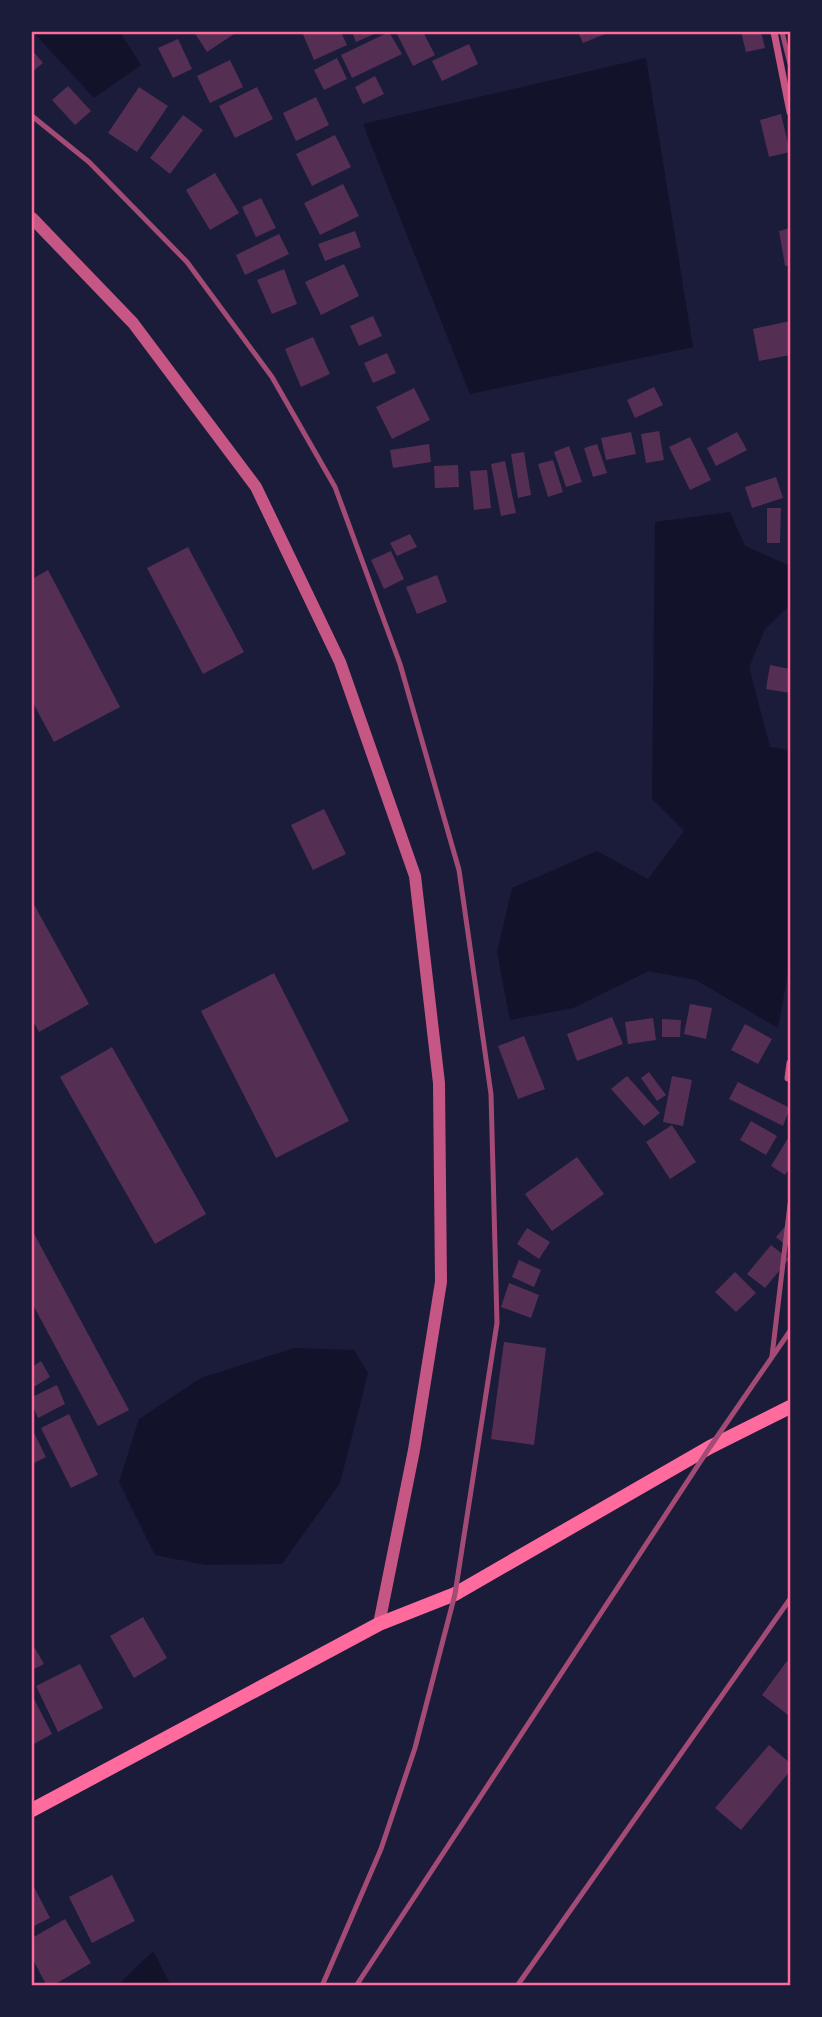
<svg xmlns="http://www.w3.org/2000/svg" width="822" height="2017" viewBox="0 0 822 2017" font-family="'Space Grotesk',sans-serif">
	<rect width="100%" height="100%" fill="#1b1b3a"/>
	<g fill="#12122b">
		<path d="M33,32H120L141,65L94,98Z"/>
		<path d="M646,58L693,347L470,394L363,124Z"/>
		<path d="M730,512L745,546L790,566V605L765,629L749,667L770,747L790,750V962L778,1028L696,980L649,971L573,1008L510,1020L497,952L512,888L597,851L648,879L684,831L652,799L655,522Z"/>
		<path d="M294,1348L354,1350L368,1373L340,1483L282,1564L206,1565L155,1555L119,1482L139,1419L201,1378Z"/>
		<path d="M153,1951L171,1985H118Z"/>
	</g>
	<g fill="#542f53">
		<path d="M194,32H237L207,52Z"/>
		<path d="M302,32H341L347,45L314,60Z"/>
		<path d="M352,32H372L374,34L356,42Z"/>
		<path d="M389,32L402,54L352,78L341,55Z"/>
		<path d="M396,32H423L435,55L413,66Z"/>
		<path d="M578,32H610L583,43Z"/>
		<path d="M741,32H761L765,48L746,52Z"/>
		<path d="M178,39L192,69L173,78L158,48Z"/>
		<path d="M469,44L478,64L442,81L432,61Z"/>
		<path d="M32,50L43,63L32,72Z"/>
		<path d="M337,58L347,79L324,90L314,70Z"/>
		<path d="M230,60L243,87L210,103L197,76Z"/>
		<path d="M375,76L384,94L363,104L355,87Z"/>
		<path d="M68,86L91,111L75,125L52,100Z"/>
		<path d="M139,87L168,106L137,152L108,133Z"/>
		<path d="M257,87L273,119L235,138L219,106Z"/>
		<path d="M316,97L329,125L296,141L283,113Z"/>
		<path d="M781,114L790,152L769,157L760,120Z"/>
		<path d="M183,115L203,130L170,174L150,158Z"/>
		<path d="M335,135L351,167L312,186L296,154Z"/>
		<path d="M215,173L239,213L210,230L186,190Z"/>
		<path d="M343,184L359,216L320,235L304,203Z"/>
		<path d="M261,198L276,228L256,237L242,207Z"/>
		<path d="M790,228V265L785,266L779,231Z"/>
		<path d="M355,231L361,247L325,261L318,244Z"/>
		<path d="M279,234L289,254L245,275L236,255Z"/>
		<path d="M344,264L359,296L321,315L305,282Z"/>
		<path d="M284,269L297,304L272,314L257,280Z"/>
		<path d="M373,316L382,336L359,346L350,326Z"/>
		<path d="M790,321V355L759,361L753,329Z"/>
		<path d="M313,337L330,374L301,387L285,349Z"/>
		<path d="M387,353L396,373L373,383L364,363Z"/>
		<path d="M654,387L663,405L635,418L627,400Z"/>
		<path d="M414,388L430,420L392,439L376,407Z"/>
		<path d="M659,431L664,460L646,463L641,434Z"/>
		<path d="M631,432L636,454L606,460L601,438Z"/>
		<path d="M737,432L747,450L716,466L707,448Z"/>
		<path d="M690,437L711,480L690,490L669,447Z"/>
		<path d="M429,444L431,462L393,468L390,450Z"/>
		<path d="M597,444L607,473L593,477L584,448Z"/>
		<path d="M569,446L582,482L566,487L554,452Z"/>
		<path d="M524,452L531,495L518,498L511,454Z"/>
		<path d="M553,460L563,492L548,497L538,464Z"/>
		<path d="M505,461L516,513L501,516L491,464Z"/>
		<path d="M458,465L459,487L435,488L434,466Z"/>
		<path d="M487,470L491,508L474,510L470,471Z"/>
		<path d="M776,477L783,498L752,508L745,487Z"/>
		<path d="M767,508H781L780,543H767Z"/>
		<path d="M410,534L417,547L397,556L390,543Z"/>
		<path d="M188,547L244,652L203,674L147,568Z"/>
		<path d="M391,551L404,579L384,589L371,560Z"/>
		<path d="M48,570L120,707L54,742L32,701V579Z"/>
		<path d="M437,575L447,602L417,614L406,587Z"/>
		<path d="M770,665L790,669V693L766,689Z"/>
		<path d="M324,809L346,854L313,870L291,825Z"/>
		<path d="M32,901L89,1004L39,1032L32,1019Z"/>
		<path d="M274,973L349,1121L276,1158L201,1011Z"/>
		<path d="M690,1004L712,1008L706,1039L684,1034Z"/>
		<path d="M612,1017L623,1044L577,1061L567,1034Z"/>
		<path d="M653,1018L656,1040L628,1044L625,1022Z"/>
		<path d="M662,1019L681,1020L680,1037H662Z"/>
		<path d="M745,1024L772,1039L758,1064L731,1050Z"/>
		<path d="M524,1036L545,1089L518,1099L498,1046Z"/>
		<path d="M112,1047L206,1214L155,1244L60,1077Z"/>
		<path d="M649,1072L666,1095L657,1101L641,1078Z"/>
		<path d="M627,1076L660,1113L644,1126L611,1089Z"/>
		<path d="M672,1076L692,1080L683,1126L663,1122Z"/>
		<path d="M738,1082L790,1108L783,1126L729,1099Z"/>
		<path d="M751,1121L777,1136L766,1155L740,1140Z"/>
		<path d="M672,1125L696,1162L670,1179L646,1142Z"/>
		<path d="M790,1135V1167L785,1175L771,1166Z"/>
		<path d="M577,1157L604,1194L552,1231L525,1194Z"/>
		<path d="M787,1224L790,1227V1249L776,1237Z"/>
		<path d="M527,1228L550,1242L539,1259L517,1244Z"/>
		<path d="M32,1230L129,1410L98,1426L32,1303Z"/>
		<path d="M771,1245L789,1259L765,1288L747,1274Z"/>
		<path d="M519,1260L541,1270L534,1287L512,1277Z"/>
		<path d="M735,1272L756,1293L736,1312L715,1292Z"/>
		<path d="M509,1283L539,1295L531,1318L501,1307Z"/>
		<path d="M504,1342L546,1348L534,1445L491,1439Z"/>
		<path d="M41,1361L50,1377L32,1388V1367Z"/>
		<path d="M57,1385L65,1404L38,1418L32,1404V1397Z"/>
		<path d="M69,1414L98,1475L71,1488L41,1428Z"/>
		<path d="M32,1429L46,1457L32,1464Z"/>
		<path d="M143,1617L167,1658L134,1678L110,1636Z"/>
		<path d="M32,1643L44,1664L32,1670Z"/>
		<path d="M787,1661L790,1663V1712L788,1715L762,1695Z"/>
		<path d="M80,1664L103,1708L58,1732L36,1686Z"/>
		<path d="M32,1695L52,1734L32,1745Z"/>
		<path d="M769,1745L790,1763V1771L741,1830L715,1808Z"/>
		<path d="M112,1875L135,1921L92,1943L69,1897Z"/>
		<path d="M34,1887L50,1918L32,1927V1888Z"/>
		<path d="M65,1919L91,1963L52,1986H47L32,1958V1938Z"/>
	</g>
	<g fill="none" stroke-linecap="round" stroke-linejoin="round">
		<g stroke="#c65784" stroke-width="7">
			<path d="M774,32L790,112"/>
			<path d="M788,1078L790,1063"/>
		</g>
		<path stroke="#c65784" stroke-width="12" d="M32,218L133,323L256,487L340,662L415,876L439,1083L441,1282L414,1450L379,1624"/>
		<path stroke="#ff6b9d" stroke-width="14" d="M32,1810L379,1624L455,1594L710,1447L790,1407"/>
		<g stroke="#a44b75" stroke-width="5">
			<path d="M782,32L790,64"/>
			<path d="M32,116L89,162L187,262L272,377L335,487L400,664L459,870L491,1094L497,1323L455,1594L415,1748L381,1849L322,1986"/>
			<path d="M772,1356L790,1204"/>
			<path d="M356,1986L710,1447L790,1331"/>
			<path d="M517,1986L790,1599"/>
		</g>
	</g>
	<rect width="822" height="2017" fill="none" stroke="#1b1b3a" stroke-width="66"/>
	<rect x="33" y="33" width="756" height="1951" fill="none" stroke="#ff6b9d" stroke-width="2.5"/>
</svg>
